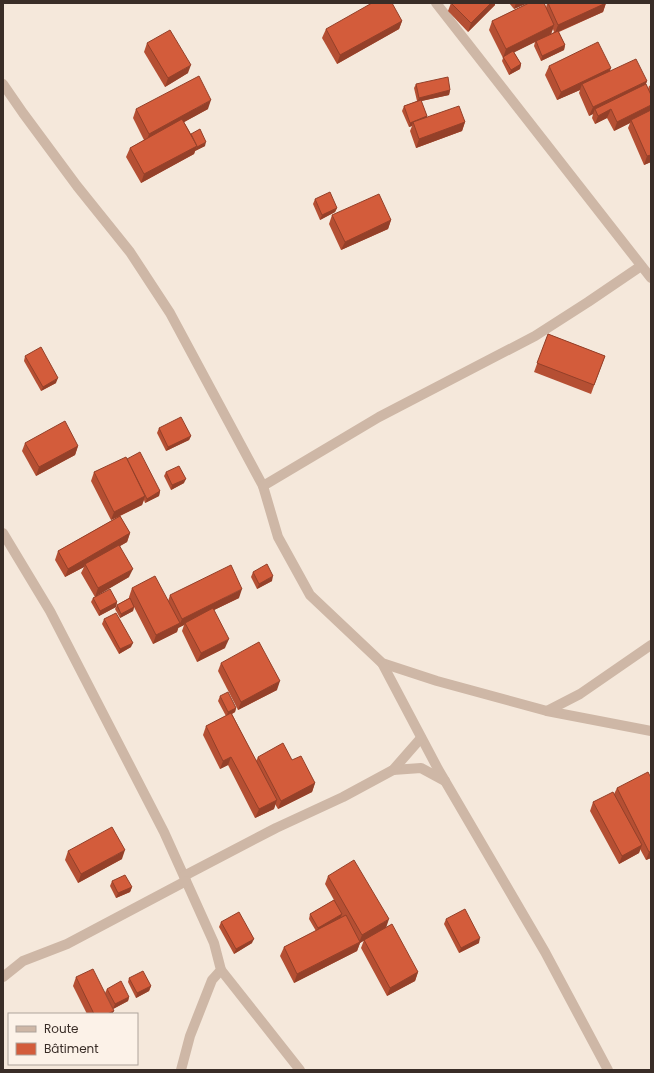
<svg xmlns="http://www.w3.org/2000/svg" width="654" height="1073" viewBox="0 0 654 1073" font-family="Poppins,sans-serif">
	<rect width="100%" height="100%" fill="#f5e8db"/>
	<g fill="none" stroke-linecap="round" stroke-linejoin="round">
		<g stroke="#ceb7a6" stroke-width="10">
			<path d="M436,3L651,278"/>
			<path d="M3,84L23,113L77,186L130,252L170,313L263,486L278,537L310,595L382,663L437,681L547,711L651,731"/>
			<path d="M263,486L379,417L535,336L588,302L641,266"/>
			<path d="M3,533L50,611L164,832L214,943L221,970L212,980L190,1036L181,1070"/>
			<path d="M382,663L438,769L545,952L608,1070"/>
			<path d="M547,711L580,694L651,645"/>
			<path d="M393,770L421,768L445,781"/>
			<path d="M184,876L276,828L343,797L393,770L421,738"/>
			<path d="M221,970L300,1070"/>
			<path d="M3,977L23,961L67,944L186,881"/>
		</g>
	</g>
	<g fill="#b54f33" fill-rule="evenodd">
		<path d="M451,3H495V5L468,32L448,11Z"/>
		<path d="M509,3H528L514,9Z"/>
		<path d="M529,3H606L603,12L559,32L565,45L564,50L541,61L534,46L535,42L514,52L521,64L520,69L509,75L502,61L503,58L489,30L492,21ZM547,3L546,8L544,5ZM553,29L554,32L551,34Z"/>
		<path d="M402,21L399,29L337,64L322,38L326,29Z"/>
		<path d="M147,43L188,73L165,87L144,52Z"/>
		<path d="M549,66L611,68L609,71L647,81L646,84L648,89L649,86L651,85V162L644,165L628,128L630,123L614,131L607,118L595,124L592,118L593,114L589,116L579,93L580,90L557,100L545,75Z"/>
		<path d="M416,84L450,90L449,95L421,101L427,116V118L465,122L462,131L416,148L410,131L412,126L409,127L402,111L404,106L417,101L414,88Z"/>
		<path d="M136,109H208L184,122L191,134L205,146L195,151L194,154L141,183L126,157L130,148L144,140L133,118Z"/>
		<path d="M315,199L337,208L335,212L320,220L313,204Z"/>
		<path d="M332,215L391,220L388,229L341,250L329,224Z"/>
		<path d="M548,334L605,356L591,394L534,372Z"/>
		<path d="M25,356L56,383L41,391L24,361Z"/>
		<path d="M159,428L191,436L189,440L166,451L157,433Z"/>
		<path d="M25,443L78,446L75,455L36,476L22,451Z"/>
		<path d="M127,459L160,491L159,496L145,503L144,500L142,505L120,516L130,533L127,542L120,546L129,577L97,595L117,602L116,607L99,616L91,602L93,598L95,597L81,573L84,567L65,577L55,560L58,551L118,517L111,520L91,481L94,472Z"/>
		<path d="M166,472L184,483L171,490L164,476Z"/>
		<path d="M253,572L272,581L257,589L251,577Z"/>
		<path d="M132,588L168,601L170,595L239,598L214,610L225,648L197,662L182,631L184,625L178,628V627L177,632L153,644L134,607L133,611L120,618L115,609L117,605L129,598V597Z"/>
		<path d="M104,619L131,647L119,654L102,624Z"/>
		<path d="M221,663L277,690L238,710L218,671Z"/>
		<path d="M220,696L236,708L235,712L232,714L256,761L258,757L292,760L315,783L312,792L278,809L275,804L274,809L255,818L228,765L220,769L203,735L206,726L226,716L218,701Z"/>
		<path d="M651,778V858L646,860L640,849L639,853L619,864L590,811L593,802L614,794L617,788Z"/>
		<path d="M68,851L122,859L78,883L65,860Z"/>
		<path d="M328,876L386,928L418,972L415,981L387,996L361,948L364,940L360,943L357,951L294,983L280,956L284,947L316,931L309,919L310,914L334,900L325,884Z"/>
		<path d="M112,881L132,887L130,892L116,898L110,886Z"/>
		<path d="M446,919L479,943L459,953L444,924Z"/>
		<path d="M221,922L252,943L234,954L219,927Z"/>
		<path d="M76,977L112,1014H87L73,986Z"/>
		<path d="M129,978L151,986L149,991L136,998L128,982Z"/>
		<path d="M107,989L129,997L128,1001L113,1009L105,993Z"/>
	</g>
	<g fill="#944029">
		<path d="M491,3H495V5L468,32L471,23Z"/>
		<path d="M516,3H528L514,9Z"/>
		<path d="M606,3L603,12L555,33L558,25Z"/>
		<path d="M402,21L399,29L337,64L340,55Z"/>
		<path d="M554,25L551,34L503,58L506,49Z"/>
		<path d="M565,45L564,50L541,61L542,56Z"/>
		<path d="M521,64L520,69L509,75L511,70Z"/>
		<path d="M191,65L188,73L165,87L168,78Z"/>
		<path d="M611,68L608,76L582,84L580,90L557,100L561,92Z"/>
		<path d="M647,81L643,90L595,109L593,114L589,116L593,107Z"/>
		<path d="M450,90L449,95L417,102L419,98Z"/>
		<path d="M211,100L208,109L146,143L149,134Z"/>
		<path d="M651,105V112L631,120L630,123L614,131L617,122Z"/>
		<path d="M611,109L607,118L595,124L598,116Z"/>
		<path d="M427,116L425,121L413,122L412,126L409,127L410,123Z"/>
		<path d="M465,122L462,131L416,148L419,139Z"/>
		<path d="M206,142L205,146L195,151L197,147Z"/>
		<path d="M197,146L194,154L141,183L144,174Z"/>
		<path d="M651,155V162L644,165L647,156Z"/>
		<path d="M337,208L335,212L320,220L322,215Z"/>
		<path d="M391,220L388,229L341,250L345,242Z"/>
		<path d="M58,378L56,383L41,391L43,387Z"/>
		<path d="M191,436L189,440L166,451L168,447Z"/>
		<path d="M78,446L75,455L36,476L39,467Z"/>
		<path d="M186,479L184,483L171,490L172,485Z"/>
		<path d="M160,491L159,496L145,503L147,499Z"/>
		<path d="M145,496L142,505L111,520L114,512Z"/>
		<path d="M130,533L127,542L85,566V564L84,567L65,577L68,569Z"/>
		<path d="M133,569L129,577L95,597L98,588Z"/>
		<path d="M273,576L272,581L257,589L259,584Z"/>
		<path d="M242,589L239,598L185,624V623L184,625L178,628L182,619Z"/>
		<path d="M117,602L116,607L99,616L100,611Z"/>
		<path d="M134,607L133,611L120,618L121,614Z"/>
		<path d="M180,623L177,632L153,644L156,635Z"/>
		<path d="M229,639L225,648L197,662L201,653Z"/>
		<path d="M133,643L131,647L119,654L120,649Z"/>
		<path d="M280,681L277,690L238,710L241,702Z"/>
		<path d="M236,708L235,712L226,717L228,712Z"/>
		<path d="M231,757L228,765L220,769L223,761Z"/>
		<path d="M315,783L312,792L278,809L281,801Z"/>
		<path d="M277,800L274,809L255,818L259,809Z"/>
		<path d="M642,845L639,853L619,864L622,856Z"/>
		<path d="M125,850L122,859L78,883L81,874Z"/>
		<path d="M651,851V858L646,860L649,852Z"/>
		<path d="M132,887L130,892L116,898L118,893Z"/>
		<path d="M342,914L340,919L317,932L318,928Z"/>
		<path d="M389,919L386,928L360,943L357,951L294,983L297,974L359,943L362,935Z"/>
		<path d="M480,938L479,943L459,953L461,948Z"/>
		<path d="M254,939L252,943L234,954L236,949Z"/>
		<path d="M418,972L415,981L387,996L390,988Z"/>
		<path d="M151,986L149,991L136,998L137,993Z"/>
		<path d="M129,997L128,1001L113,1009L115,1004Z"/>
		<path d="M114,1011L112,1014H107Z"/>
	</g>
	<g fill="#d35c3b" stroke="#944029">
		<path d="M372,3H392L402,21L340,55L326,29Z"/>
		<path d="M451,3H491L471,23Z"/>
		<path d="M529,3H544L554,25L506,49L492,21Z"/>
		<path d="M548,3H606L558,25Z"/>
		<path d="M170,30L191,65L168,78L147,43Z"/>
		<path d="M558,31L565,45L542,56L536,41Z"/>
		<path d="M598,42L611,68L561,92L549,66Z"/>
		<path d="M513,51L521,64L511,70L503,57Z"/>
		<path d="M636,59L647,81L593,107L582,84Z"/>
		<path d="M199,76L211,100L149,134L136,109Z"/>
		<path d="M448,77L450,90L419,98L416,84Z"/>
		<path d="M646,84L651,95V105L617,122L611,109L598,116L595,109Z"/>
		<path d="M421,100L427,116L410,123L404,106Z"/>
		<path d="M459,106L465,122L419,139L413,122Z"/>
		<path d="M651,110V155L647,156L631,120Z"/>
		<path d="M182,119L197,146L144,174L130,148Z"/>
		<path d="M200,129L206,142L197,147V146L191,134Z"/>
		<path d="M330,192L337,208L322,215L315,199Z"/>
		<path d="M379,194L391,220L345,242L332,215Z"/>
		<path d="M548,334L605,356L594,385L537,363Z"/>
		<path d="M41,347L58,378L43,387L25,356Z"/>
		<path d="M181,417L191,436L168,447L159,428Z"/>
		<path d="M65,421L78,446L39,467L25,443Z"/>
		<path d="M140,452L160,491L147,499L127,459Z"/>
		<path d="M126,457L145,496L114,512L94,472Z"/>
		<path d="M179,466L186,479L172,485L166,472Z"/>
		<path d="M120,516L130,533L68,569L58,551Z"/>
		<path d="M119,545L133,569L98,588L85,564Z"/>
		<path d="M267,564L273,576L259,584L253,572Z"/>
		<path d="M231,565L242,589L182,619L170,595Z"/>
		<path d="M155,576L180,623L156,635L132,588Z"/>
		<path d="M110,589L117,602L100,611L93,598Z"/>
		<path d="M130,598L134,607L121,614L117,605Z"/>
		<path d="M213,608L229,639L201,653L185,623Z"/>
		<path d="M116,613L133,643L120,649L104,619Z"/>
		<path d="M259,642L280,681L241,702L221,663Z"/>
		<path d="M228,692L236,708L228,712L220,696Z"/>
		<path d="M231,713L277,800L259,809L231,757L223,761L206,726Z"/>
		<path d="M283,743L292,760L301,756L315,783L281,801L258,757Z"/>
		<path d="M648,772L651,778V851L649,852L617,788Z"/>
		<path d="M613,792L642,845L622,856L593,802Z"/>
		<path d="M112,827L125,850L81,874L68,851Z"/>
		<path d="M354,860L389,919L362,935L328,876Z"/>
		<path d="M125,875L132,887L118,893L112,881Z"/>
		<path d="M334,900L342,914L318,928L310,914Z"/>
		<path d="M465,909L480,938L461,948L446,919Z"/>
		<path d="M239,912L254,939L236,949L221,922Z"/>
		<path d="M346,915L360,942L297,974L284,947Z"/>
		<path d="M392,924L418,972L390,988L364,940Z"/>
		<path d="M93,969L114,1011L107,1014H94L76,977Z"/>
		<path d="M143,971L151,986L137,993L129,978Z"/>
		<path d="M121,981L129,997L115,1004L107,989Z"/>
	</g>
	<rect width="654" height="1073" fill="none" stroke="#392d27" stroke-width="8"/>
	<rect x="8" y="1013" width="130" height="52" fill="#fcf2e8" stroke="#aea39b"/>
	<rect x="16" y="1026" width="20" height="6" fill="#ceb7a6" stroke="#aea39b"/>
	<text x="44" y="1033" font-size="12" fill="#392d27">Route</text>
	<rect x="16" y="1043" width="20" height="12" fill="#d35c3b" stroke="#aea39b"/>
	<text x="44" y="1053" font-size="12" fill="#392d27">Bâtiment</text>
</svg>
